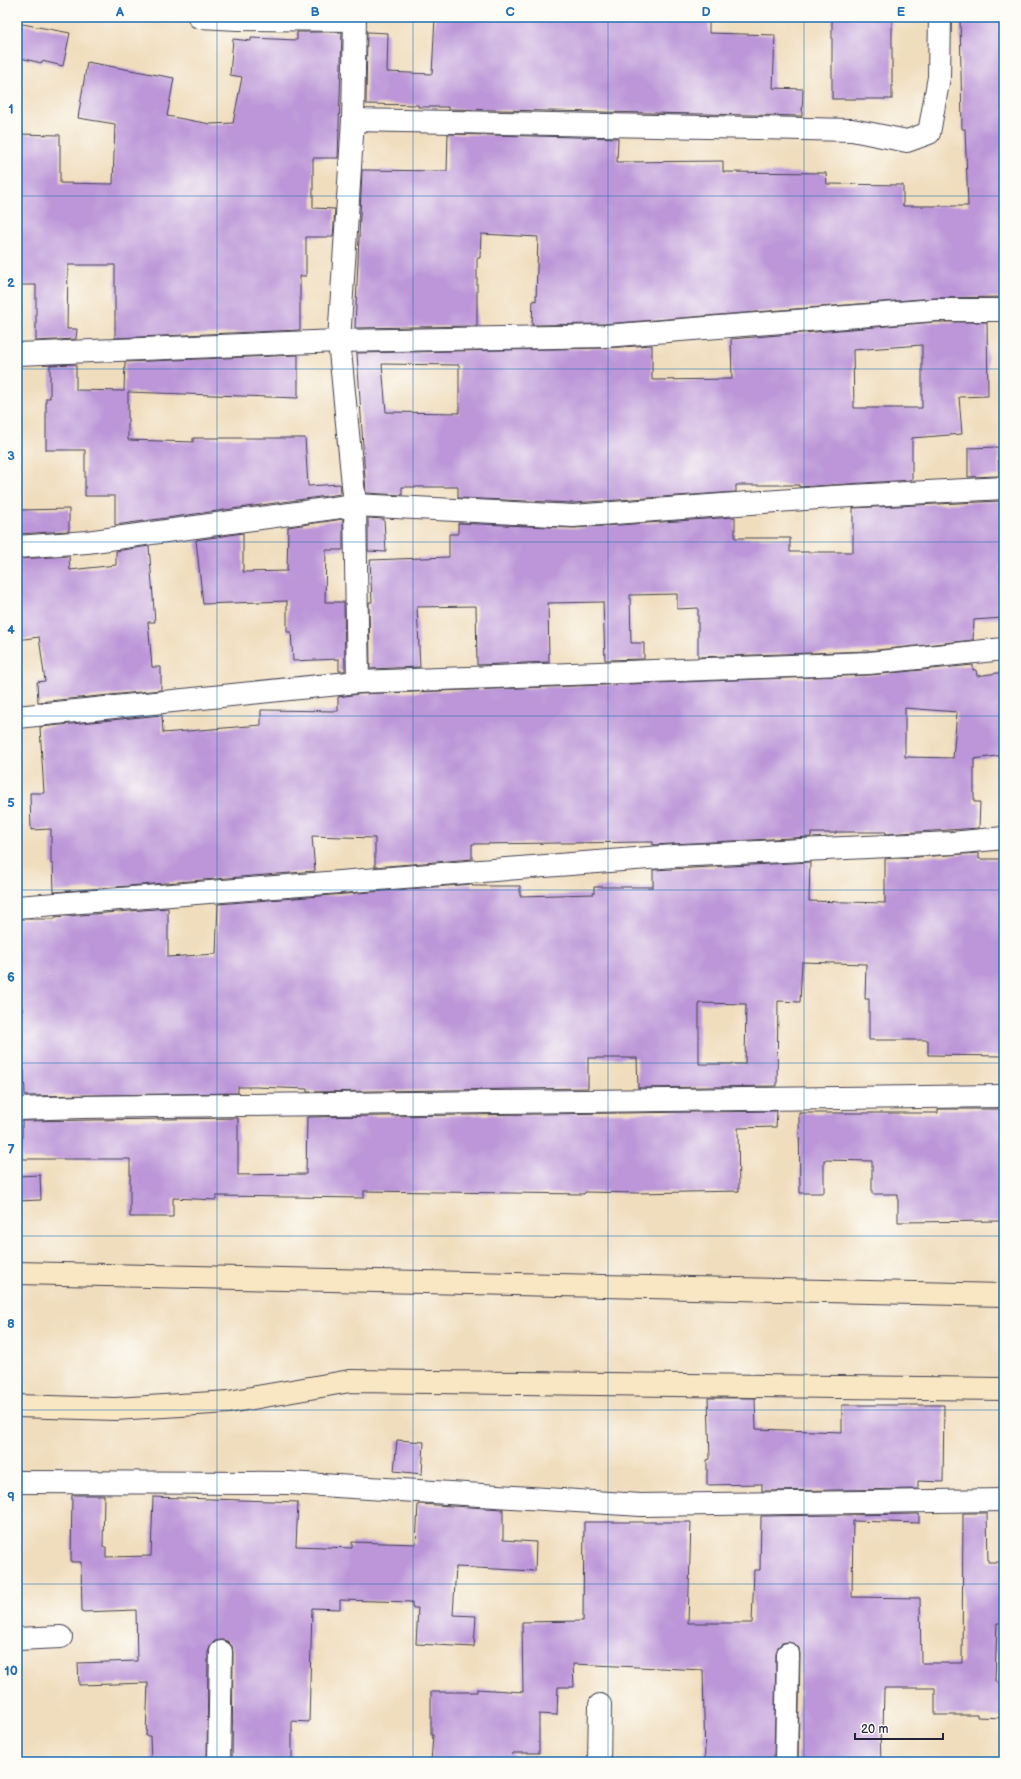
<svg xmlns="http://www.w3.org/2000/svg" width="1021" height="1779" viewBox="0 0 1021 1779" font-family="'Balsamiq Sans',sans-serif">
	<rect width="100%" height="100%" fill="#fdfcf7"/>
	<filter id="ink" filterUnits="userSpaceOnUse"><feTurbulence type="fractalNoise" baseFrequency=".025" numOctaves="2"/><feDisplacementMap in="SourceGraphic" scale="8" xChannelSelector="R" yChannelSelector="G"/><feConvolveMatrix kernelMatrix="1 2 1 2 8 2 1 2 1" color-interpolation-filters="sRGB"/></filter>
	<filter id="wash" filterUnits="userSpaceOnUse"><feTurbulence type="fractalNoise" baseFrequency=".012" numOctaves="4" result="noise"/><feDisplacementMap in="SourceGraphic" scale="16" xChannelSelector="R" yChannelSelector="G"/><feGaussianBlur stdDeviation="0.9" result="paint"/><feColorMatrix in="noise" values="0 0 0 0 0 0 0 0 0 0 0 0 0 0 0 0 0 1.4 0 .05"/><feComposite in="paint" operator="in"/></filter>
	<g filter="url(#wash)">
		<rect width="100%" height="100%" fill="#f0ddbd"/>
		<g id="blocks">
			<g fill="#bc96d8" fill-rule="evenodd">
				<path d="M435,17H709V33L775,35L773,88L803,89L802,116L448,109V107H418V105L366,104L367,32L388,33L387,72L432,74Z"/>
				<rect x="832" y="17" width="60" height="82"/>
				<path d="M960,17H1004V297L934,298L604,324L532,325L533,300L536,301L538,237L481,234L480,258H477V326L355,328L362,170L447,171L448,134L618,138L617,162L723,161V172L826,173L827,184L903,185V206H968L965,129H962Z"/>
				<path d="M17,23L70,33L63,66L42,61L41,63L17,57Z"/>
				<path d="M297,32H342L338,158H313V208L335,209L333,237H306V276H300V330L115,338V265H68L67,329H77L76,339L36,341V285H17V134L60,135V183L113,184L115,124L78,118L87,62L174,78L167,116L210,124L233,123L242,77L230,75L233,39L251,41V38L297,40Z"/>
				<path d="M935,322H987L988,396L959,397L962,434L912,438V480L799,487V485H736V492L573,503L458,498V487H402V495L366,493L357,353L605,348L652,345V380L732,379L731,339ZM922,345V408H854L853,350ZM382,364L459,365V413L386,412Z"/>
				<path d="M298,355V398L128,392V440L193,442V438H305L308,486L340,484L341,494L115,525V496H85V450H46V398H50V365L76,364V390L124,391L125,362Z"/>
				<path d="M998,447L999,476L968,477V448Z"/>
				<path d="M1000,501V502H1004V566L1000,567L1003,618L974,620L973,640L868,651L698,657V608L677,609V594L630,595L631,643H644V659L605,660L603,602L548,603L549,662L477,665L476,606L417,607L420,667L370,669L369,602H372L370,560L449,557V534H458V523L574,528L735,517V538H790V552H853V508Z"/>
				<path d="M69,509V531L17,534V515H19V510Z"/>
				<path d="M368,518L384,519L386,552L368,551Z"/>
				<path d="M343,519V550H326L325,602H344L345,671H339V659L293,661L291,632H287V601L203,604L196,540L243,533V572L287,571L288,527Z"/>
				<path d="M149,546L155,622H148L152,667H161V690L38,702L37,682L45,681L39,637L17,640V559L69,556L70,570L116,565V551Z"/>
				<path d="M973,665V670H976L977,676L1004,672V755L974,759V802H980L979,828L886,834V832H836V833H811V837L653,845V842L472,844V859L375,867V838L312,836L315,871L54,892L53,864H51V829L31,830L30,793H44L40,727L162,715L163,733L261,725V710L338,711V697L359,694L870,675ZM905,708L957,712L953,758L905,757Z"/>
				<path d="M979,853V859H1004V1056L928,1055V1040H869V999H865L866,964L802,962L800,1002L778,1001L777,1086L638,1088L637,1058H588V1088L307,1092V1089L256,1087H238V1093L25,1096L24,1070H22V1007H17V919H55V917L168,908V957L216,954L218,904L472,884V886H520V896L594,894V887H653V870L810,862L809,901L885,903V859ZM699,1003L746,1004L745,1064H699Z"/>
				<path d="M938,1109H1001V1135H1004V1221L898,1222V1194H872V1161L824,1160V1193H800L799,1113H938Z"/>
				<path d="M777,1111L776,1127L738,1128L739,1191L637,1193L585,1192L584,1194L364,1191V1198L216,1196V1200L173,1198V1217H130V1159H22V1121L238,1118V1175L306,1174L307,1117Z"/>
				<path d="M40,1175L41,1200L17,1201V1176Z"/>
				<path d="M708,1398H755L756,1429L842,1432V1405H944L943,1482L918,1481V1489L762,1491V1484L707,1485V1460L710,1459Z"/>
				<path d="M397,1440L424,1442L422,1474L394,1471Z"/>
				<path d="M72,1495H104L103,1547H106V1557L151,1556L153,1497L298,1502L296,1546L352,1548V1542L416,1544L418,1504L503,1509V1540L536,1542L535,1571L456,1567L453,1615L476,1616L474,1647L416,1644L418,1608H412V1602L340,1600V1609L312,1608L309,1722L292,1721V1762H232L233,1652L232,1646L227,1641L222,1640L215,1641L211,1645L208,1652L207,1762H151L150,1736H146L148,1683L79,1685L78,1663L137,1661L136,1610L82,1612L81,1562H71Z"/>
				<path d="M963,1513H987L988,1562H1004V1623H997L995,1682L1004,1683V1718L977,1717V1715H935V1688H884L883,1731H880L881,1762H798L800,1654L799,1648L795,1644L788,1642L782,1643L778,1647L776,1654L774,1762H705L703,1670L573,1664L574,1687H558L557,1715L539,1714V1753H513L512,1762H431L433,1735H431V1692H477V1689L523,1692L522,1622L583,1621L584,1522H691L688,1623H752L754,1570H760L761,1516L919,1514V1523L853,1521L852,1597L920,1598L921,1663H962Z"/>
			</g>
		</g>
	</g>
	<g filter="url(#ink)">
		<use href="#blocks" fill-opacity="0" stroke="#413e4e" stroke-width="1"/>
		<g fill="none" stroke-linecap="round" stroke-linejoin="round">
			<defs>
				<g id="street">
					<path d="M199,17L238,19L354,20"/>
					<path d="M355,17L353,120L339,341L355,505L358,682"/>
					<path d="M353,120L852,130L907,141L929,133L939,77L940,17"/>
					<path d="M17,354L339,341L605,336L935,310H1004"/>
					<path d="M17,547L87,542L355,505L573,516L832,497L1004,488"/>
					<path d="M17,717L358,682L869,663L1004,649"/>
					<path d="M17,907L674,856L952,843L1004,838"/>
					<path d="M17,1109L82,1107L1004,1096"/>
					<path d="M17,1482L289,1483L641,1505L1004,1500"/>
					<path d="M17,1639L61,1637"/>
					<path d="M219,1762L221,1652"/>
					<path d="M599,1762L600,1705"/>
					<path d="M786,1762L788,1654"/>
				</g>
				<g id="secondary">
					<path d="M17,1273L1004,1295"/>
					<path d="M17,1406L115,1409L229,1402L350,1381L1004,1389"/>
				</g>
			</defs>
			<use href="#street" stroke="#413e4e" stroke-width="24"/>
			<use href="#secondary" stroke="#413e4e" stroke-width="24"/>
			<use href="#street" stroke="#fff" stroke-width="22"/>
			<use href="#secondary" stroke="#f9e7c3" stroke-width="22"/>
		</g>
	</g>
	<path fill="none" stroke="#1f6fb2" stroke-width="1" stroke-opacity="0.55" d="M217,17V1762M413,17V1762M608,17V1762M804,17V1762M17,196H1004M17,369H1004M17,542H1004M17,716H1004M17,890H1004M17,1063H1004M17,1236H1004M17,1410H1004M17,1584H1004"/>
	<rect width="1021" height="1779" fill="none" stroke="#fdfcf7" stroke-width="44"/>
	<path d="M855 1733v6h88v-6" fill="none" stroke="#22223b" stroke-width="2"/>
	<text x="861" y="1733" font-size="12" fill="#22223b" stroke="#fdfcf7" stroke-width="3" paint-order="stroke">20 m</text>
	<rect x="22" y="22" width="977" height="1735" fill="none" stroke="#1f6fb2" stroke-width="1.5"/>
	<g font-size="13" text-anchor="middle" font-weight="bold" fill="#1f6fb2">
		<text x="120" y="16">A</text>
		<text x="315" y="16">B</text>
		<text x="510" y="16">C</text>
		<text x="706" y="16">D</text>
		<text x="901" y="16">E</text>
		<text x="11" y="113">1</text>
		<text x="11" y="287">2</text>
		<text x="11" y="460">3</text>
		<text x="11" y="634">4</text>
		<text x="11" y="807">5</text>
		<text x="11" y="981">6</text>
		<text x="11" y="1154">7</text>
		<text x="11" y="1328">8</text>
		<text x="11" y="1501">9</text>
		<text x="11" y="1675">10</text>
	</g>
</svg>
